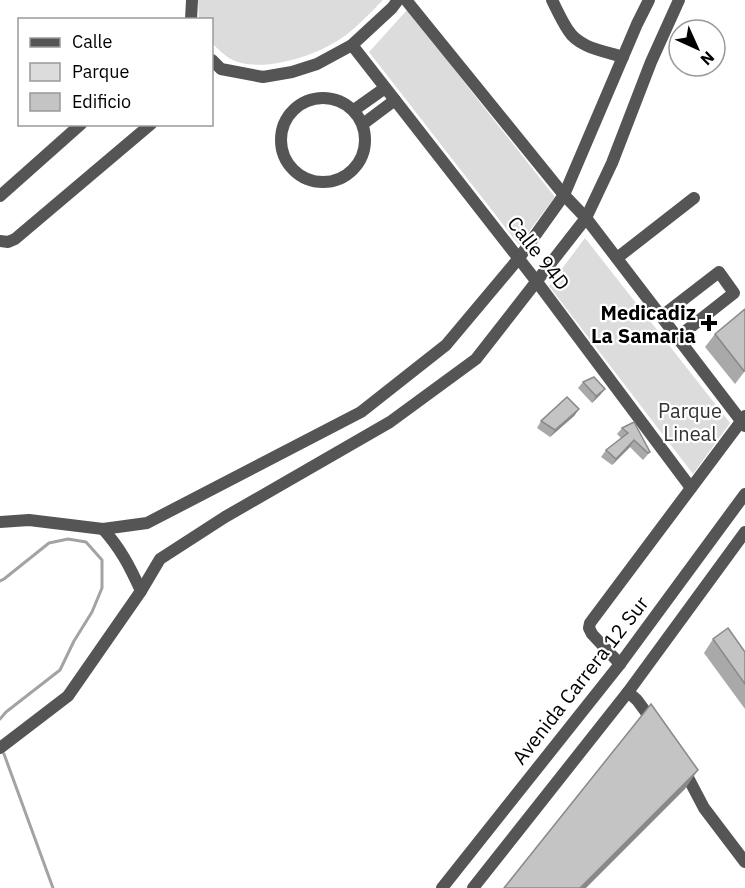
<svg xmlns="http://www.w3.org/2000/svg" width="745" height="888" viewBox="0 0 745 888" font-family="'IBM Plex Sans',sans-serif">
	<rect width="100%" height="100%" fill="#fff"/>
	<g fill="#dcdcdc">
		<path d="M198,0H383C371,12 359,25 346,35C320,55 259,76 229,58C223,54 217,48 212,43V20L199,19Z"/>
		<path d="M408,9L471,91L555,197L519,245L369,52Z"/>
		<path d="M585,238L730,423L693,474L549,286Z"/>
	</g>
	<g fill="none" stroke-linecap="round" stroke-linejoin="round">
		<g stroke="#a3a3a3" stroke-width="3">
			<path d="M0,581L4,579L49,543L68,539L86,542L102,560V588L92,612L74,641L60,670L6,712L0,719"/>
			<path d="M4,754L53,888"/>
		</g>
		<g stroke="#555" stroke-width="12">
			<path d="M406,0L564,195L586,218L745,426"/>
			<path d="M552,0C557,10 562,21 568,30C579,48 604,51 623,57"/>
			<path d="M191,20L192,0"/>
			<path d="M352,45L537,282L691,488"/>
			<path d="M212,60L221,69L263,77L292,72L317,64L352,45L392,8L398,0"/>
			<circle cx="323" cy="140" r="42"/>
			<path d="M354,110L385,88"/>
			<path d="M363,124L395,100"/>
			<path d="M0,196L81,124"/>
			<path d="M0,241L8,242L15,239L151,124"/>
			<path d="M617,258L694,198"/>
			<path d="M662,316L719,272L734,293L678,337"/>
			<path d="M0,522L29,520L103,529L147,523L361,412L446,345L519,258L564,195L637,24L649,0"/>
			<path d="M103,529C121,549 130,567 141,591"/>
			<path d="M620,664L592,634L589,628L590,623L745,416"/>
			<path d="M628,692L637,700L654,723"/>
			<path d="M0,748L68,696L141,591L160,559L225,517L390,422L476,359L586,218L612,163L651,62L679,0"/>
			<path d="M683,768L704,808L745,862"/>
			<path d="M442,888L620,664L745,494"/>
			<path d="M473,888L628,692L745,532"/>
		</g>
	</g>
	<g fill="#a9a9a9">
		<path d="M745,309V371L735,384L705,347L715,334Z"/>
		<path d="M583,382L605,389L600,395L592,403L578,388Z"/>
		<path d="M579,409L574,416L550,437L537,428L541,421Z"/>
		<path d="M622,428L650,452L643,460L630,447L612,465L601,457L606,450L621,438L617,434Z"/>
		<path d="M713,639L745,652V709L704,653Z"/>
	</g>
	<g fill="#898989">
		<path d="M605,389L600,395L592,403L596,396Z"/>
		<path d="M579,409L574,416L550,437L555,430Z"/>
		<path d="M634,440L630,447L612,465L616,459Z"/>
		<path d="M698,770L685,789L586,888H580Z"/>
	</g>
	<g fill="#c4c4c4" stroke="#898989" stroke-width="1.5">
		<path d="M745,309V370L744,371L715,334Z"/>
		<path d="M594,377L605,389L596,396L583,382Z"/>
		<path d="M567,397L579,409L555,430L541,421Z"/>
		<path d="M634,422L650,452L648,453L634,440L616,459L606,450L628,433L622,428Z"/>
		<path d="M728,628L745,652V684L713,639Z"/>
		<path d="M651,704L698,770L580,888H504Z"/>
	</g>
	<path fill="#000" stroke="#fff" stroke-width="2" d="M706 314h6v6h6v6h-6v6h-6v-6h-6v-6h6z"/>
	<g text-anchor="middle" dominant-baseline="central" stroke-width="4.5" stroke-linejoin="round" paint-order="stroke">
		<g font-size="20" fill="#000" stroke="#fff">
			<text transform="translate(539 253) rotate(52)">Calle 94D</text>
			<text transform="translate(580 680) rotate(-52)">Avenida Carrera 12 Sur</text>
		</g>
		<g font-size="20" font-weight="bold" fill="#000" stroke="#fff" text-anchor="end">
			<text x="696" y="312">Medicadiz<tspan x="696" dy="23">La Samaria</tspan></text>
		</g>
		<g font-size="20" fill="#333" stroke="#fff">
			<text x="690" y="410">Parque<tspan x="690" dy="23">Lineal</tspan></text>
		</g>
	</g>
	<rect x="18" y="18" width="195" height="108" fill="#ffffff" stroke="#999999" stroke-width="1.5"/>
	<rect x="30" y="38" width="30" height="9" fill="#555555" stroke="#999999" stroke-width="1.5"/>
	<text x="72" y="48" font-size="18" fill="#000000">Calle</text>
	<rect x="30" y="63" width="30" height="18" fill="#dcdcdc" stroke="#999999" stroke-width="1.5"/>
	<text x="72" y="78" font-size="18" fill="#000000">Parque</text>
	<rect x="30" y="93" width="30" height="18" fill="#c4c4c4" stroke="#999999" stroke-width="1.5"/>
	<text x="72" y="108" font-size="18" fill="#000000">Edificio</text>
	<g transform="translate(697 48) rotate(135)"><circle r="28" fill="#ffffff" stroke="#999999" stroke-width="1.5"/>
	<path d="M0-4.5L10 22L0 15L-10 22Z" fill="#000000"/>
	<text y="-9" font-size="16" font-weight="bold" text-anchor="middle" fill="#000000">N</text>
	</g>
</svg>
